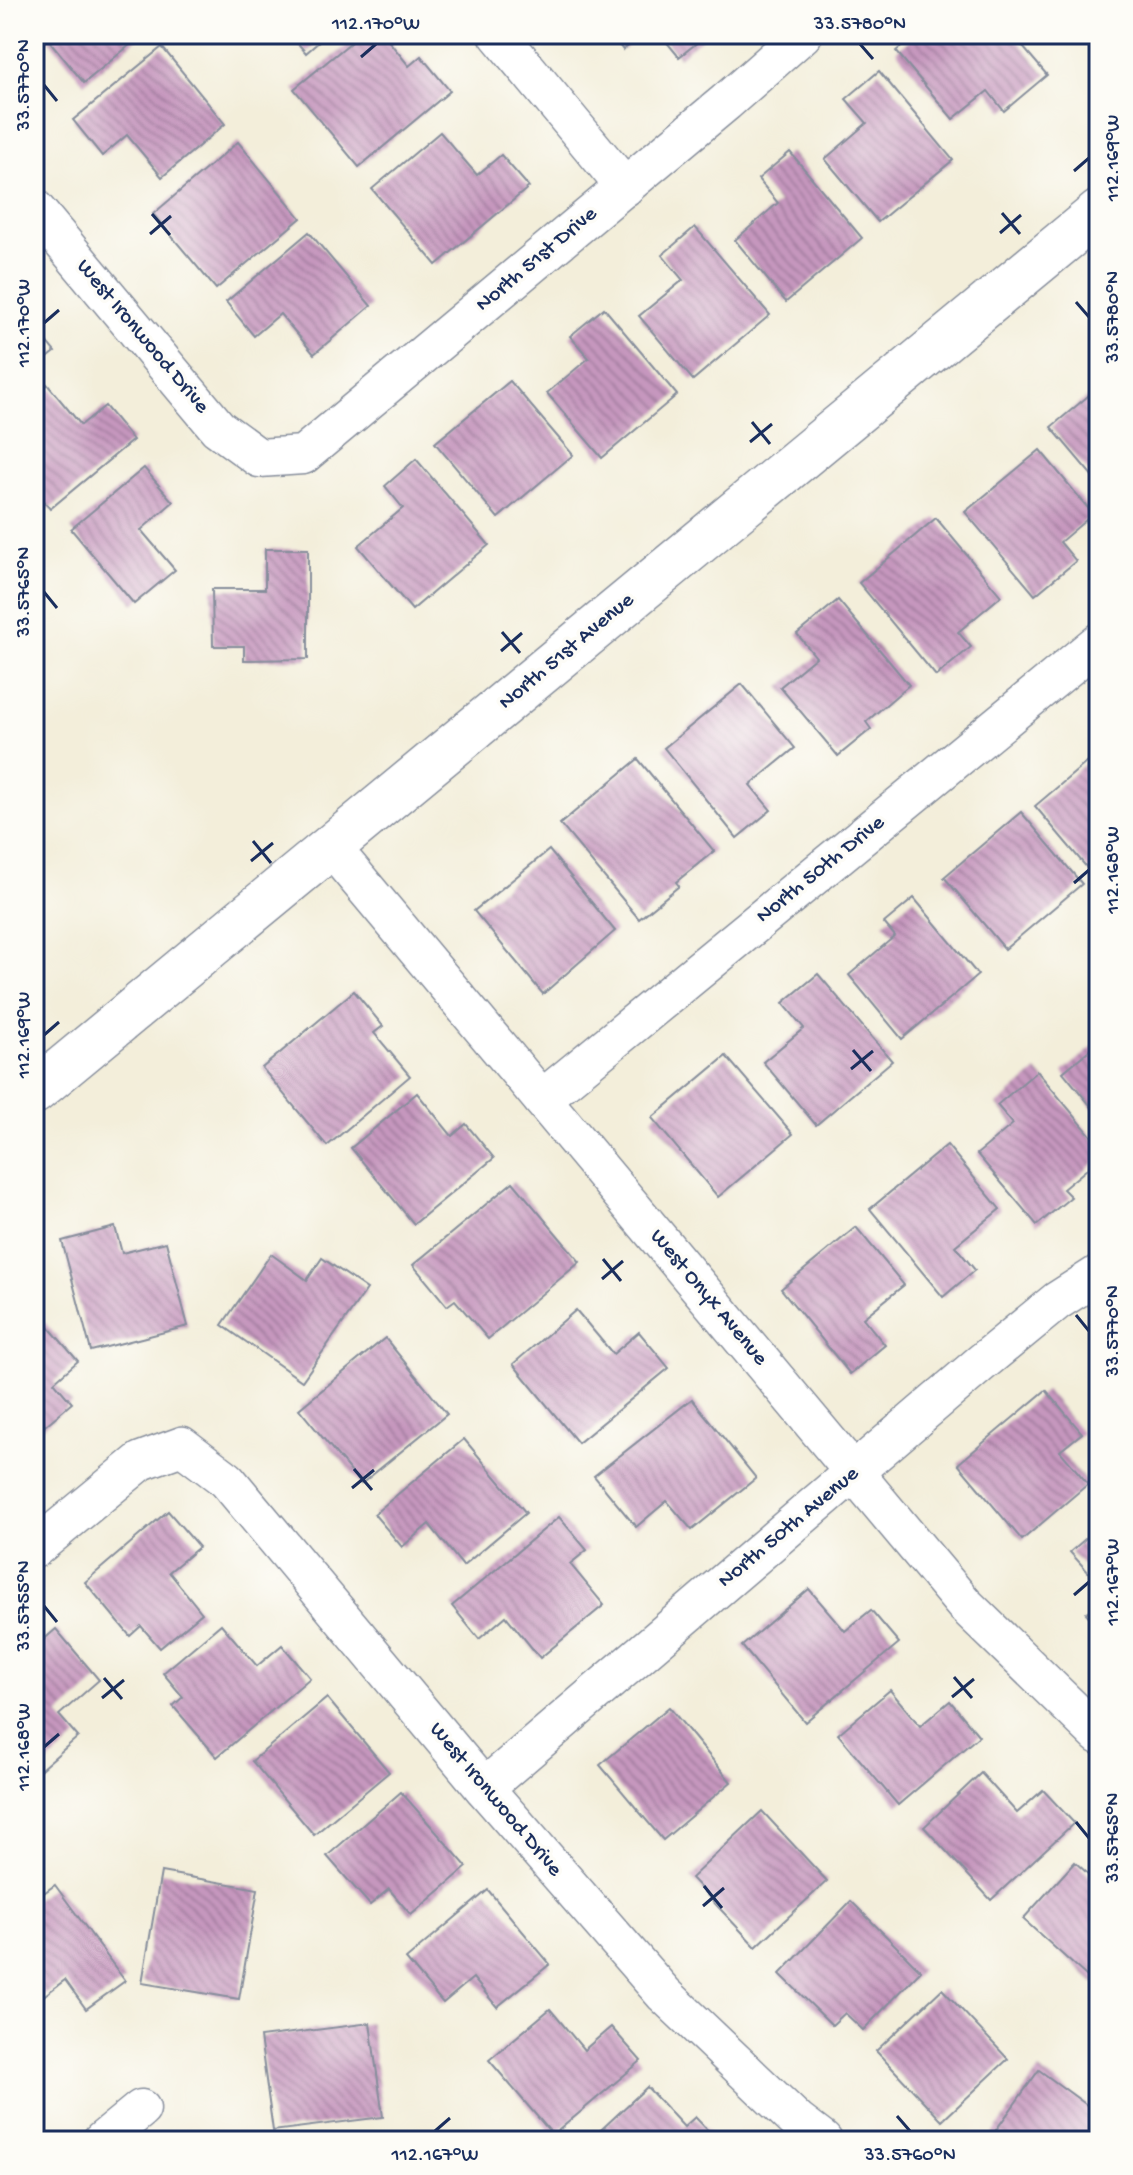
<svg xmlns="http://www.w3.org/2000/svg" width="1133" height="2175" viewBox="0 0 1133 2175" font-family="'Gochi Hand',sans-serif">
	<defs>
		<pattern id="building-back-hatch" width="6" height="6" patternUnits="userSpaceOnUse" patternTransform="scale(2)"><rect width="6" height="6" fill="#c697be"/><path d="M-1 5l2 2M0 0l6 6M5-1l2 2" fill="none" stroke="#a07c9e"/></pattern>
	</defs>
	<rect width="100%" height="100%" fill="#fdfcf7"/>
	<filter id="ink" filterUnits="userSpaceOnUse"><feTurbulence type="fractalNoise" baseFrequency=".0125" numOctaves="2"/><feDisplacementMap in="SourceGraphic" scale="16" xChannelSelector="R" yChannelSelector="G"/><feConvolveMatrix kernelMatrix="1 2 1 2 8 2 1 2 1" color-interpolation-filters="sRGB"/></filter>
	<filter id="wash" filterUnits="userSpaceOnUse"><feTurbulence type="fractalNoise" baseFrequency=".006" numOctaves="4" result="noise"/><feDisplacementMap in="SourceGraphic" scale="32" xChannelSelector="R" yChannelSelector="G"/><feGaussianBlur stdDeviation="1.8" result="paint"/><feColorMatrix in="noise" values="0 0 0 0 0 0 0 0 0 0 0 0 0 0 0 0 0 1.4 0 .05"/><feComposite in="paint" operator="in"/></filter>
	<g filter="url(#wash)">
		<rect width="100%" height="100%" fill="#f3eeda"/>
		<g id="blocks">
			<g fill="url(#building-back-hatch)">
				<path d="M34,34H143L84,83L48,39L34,51Z"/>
				<path d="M290,34H328L306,53Z"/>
				<path d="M361,34H383L409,66L421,56L450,91L359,167L294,89Z"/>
				<path d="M610,34H643L623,50Z"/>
				<path d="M660,34H708L679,57Z"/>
				<path d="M916,34H1012L1047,75L1004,111L988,91L953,119L896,51Z"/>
				<path d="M162,47L225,124L162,177L127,135L102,156L73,120Z"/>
				<path d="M879,71L953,160L878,222L825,159L867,123L846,99Z"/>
				<path d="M440,132L477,175L501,155L529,187L436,265L372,189Z"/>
				<path d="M238,142L301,218L216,289L153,214Z"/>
				<path d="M790,152L862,238L786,302L735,240L778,203L758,179Z"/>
				<path d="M695,227L770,315L693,380L639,316L683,280L662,255Z"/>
				<path d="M309,232L371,306L314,354L280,314L254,336L226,302Z"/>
				<path d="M604,308L677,395L602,458L547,393L589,358L570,336Z"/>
				<path d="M34,327L55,352L34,369Z"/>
				<path d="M510,381L573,455L498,518L435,443Z"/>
				<path d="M47,384L81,425L105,406L133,440L50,509L34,490V395Z"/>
				<path d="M1093,392L1099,400V484L1051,427Z"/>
				<path d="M1040,450L1093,514L1060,542L1076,561L1035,595L965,512Z"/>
				<path d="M416,459L489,545L412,610L358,546L403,508L385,486Z"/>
				<path d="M144,468L173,502L141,530L175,570L134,604L71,529Z"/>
				<path d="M936,518L1001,596L958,632L971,647L936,676L859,583Z"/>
				<path d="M265,549H308V659L244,660V646H213L212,589H265Z"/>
				<path d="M838,600L909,685L866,722L871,729L838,756L780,687L816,657L797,634Z"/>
				<path d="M742,684L795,748L750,785L771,810L737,838L664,748Z"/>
				<path d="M1099,752V882L1035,806Z"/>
				<path d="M638,759L714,851L676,882L679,886L639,919L560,824Z"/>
				<path d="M1021,812L1082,884L1005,949L944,877Z"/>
				<path d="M549,850L615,931L543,994L474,911Z"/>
				<path d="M914,898L978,975L902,1039L849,975L895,936L884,923Z"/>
				<path d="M818,974L892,1061L816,1125L763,1062L804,1028L783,1003Z"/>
				<path d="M354,991L383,1026L374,1033L410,1076L327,1146L262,1068Z"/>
				<path d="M1099,1042V1116L1063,1072Z"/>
				<path d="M726,1056L793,1134L718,1197L652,1118Z"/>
				<path d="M1037,1071L1099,1145V1159L1063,1189L1071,1197L1037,1225L977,1154L1013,1124L997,1105Z"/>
				<path d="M417,1093L452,1136L466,1124L494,1158L414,1224L351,1148Z"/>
				<path d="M947,1145L1000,1209L955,1246L975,1270L943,1297L870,1209Z"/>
				<path d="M513,1182L580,1262L488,1339L455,1300L447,1306L413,1265Z"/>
				<path d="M115,1227L122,1253L166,1242L188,1326L91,1351L62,1241Z"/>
				<path d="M856,1227L904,1285L863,1318L885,1345L850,1374L781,1289Z"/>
				<path d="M271,1254L307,1280L322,1258L367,1289L302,1381L222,1325Z"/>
				<path d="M34,1310L78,1361L54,1382L72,1403L34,1435Z"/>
				<path d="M576,1310L613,1354L639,1332L669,1368L578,1443L513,1364Z"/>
				<path d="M385,1338L447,1414L361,1484L299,1409Z"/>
				<path d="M1046,1390L1082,1433L1060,1451L1088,1484L1022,1540L958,1464Z"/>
				<path d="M692,1399L756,1478L692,1530L667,1501L636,1527L594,1476Z"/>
				<path d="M464,1439L526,1513L463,1566L429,1524L402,1547L374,1514Z"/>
				<path d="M168,1511L199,1547L169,1572L202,1613L160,1648L141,1626L130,1636L85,1582Z"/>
				<path d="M559,1517L587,1550L570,1564L604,1605L540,1658L506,1616L479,1639L452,1606Z"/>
				<path d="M1099,1527V1584L1070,1552Z"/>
				<path d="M809,1589L845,1631L871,1610L899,1643L805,1722L742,1646Z"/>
				<path d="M1099,1602V1628L1086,1613Z"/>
				<path d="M221,1624L257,1666L282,1645L310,1678L217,1757L173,1706L183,1697L163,1673Z"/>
				<path d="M56,1629L99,1680L59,1715L78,1737L34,1775V1648Z"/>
				<path d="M890,1690L920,1726L950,1701L979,1736L898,1805L838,1734Z"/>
				<path d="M327,1698L389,1772L314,1835L252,1761Z"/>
				<path d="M669,1707L731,1782L663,1840L600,1765Z"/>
				<path d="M981,1773L1017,1813L1043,1790L1074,1823L991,1900L924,1827Z"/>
				<path d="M401,1792L467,1867L411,1915L389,1889L370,1905L327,1856Z"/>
				<path d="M762,1811L827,1881L756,1947L691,1878Z"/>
				<path d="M1075,1862L1099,1884V1979L1095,1984L1023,1919Z"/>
				<path d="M161,1872L258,1889L239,1999L142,1983Z"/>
				<path d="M55,1885L125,1981L86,2009L65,1980L34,2003V1900Z"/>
				<path d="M488,1890L550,1964L497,2007L473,1978L443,2003L406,1959Z"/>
				<path d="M851,1901L921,1971L863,2030L845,2013L832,2025L780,1974Z"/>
				<path d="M942,1989L1008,2059L942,2121L876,2051Z"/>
				<path d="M550,2009L584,2050L611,2027L641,2061L553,2135L489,2060Z"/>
				<path d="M370,2023L383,2117L273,2131L260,2037Z"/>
				<path d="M1039,2070L1099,2114V2141H988Z"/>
				<path d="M647,2087L684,2127L695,2117L718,2141H589Z"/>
			</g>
		</g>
	</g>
	<g filter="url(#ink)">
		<use href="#blocks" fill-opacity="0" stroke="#878e9c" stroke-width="2"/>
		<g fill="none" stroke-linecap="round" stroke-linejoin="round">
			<defs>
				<g id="street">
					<path d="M498,34L625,187"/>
					<path d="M34,208L218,428L259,458L303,455L726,102L803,34"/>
					<path d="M331,847L964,1604L1099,1735"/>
					<path d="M542,1099L1099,642"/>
					<path d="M34,1549L141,1461L182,1446L227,1480L484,1788L664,1994L798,2122L823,2141"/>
					<path d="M484,1788L980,1364L1057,1301L1099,1274"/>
					<path d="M102,2141L141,2109"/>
				</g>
				<path id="primary" d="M34,1092L1099,212"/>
			</defs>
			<use href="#street" stroke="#878e9c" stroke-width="41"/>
			<use href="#primary" stroke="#878e9c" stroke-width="47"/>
			<use href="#street" stroke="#fff" stroke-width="38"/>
			<use href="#primary" stroke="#fff" stroke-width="44"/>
		</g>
	</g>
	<path fill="none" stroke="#1b2f5e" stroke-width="3" d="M860,44L873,59M361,57L376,44M44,85L57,101M1074,171L1089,158M1002,213L1020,234M152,214L170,235M1000,233L1021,215M150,234L171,216M1076,302L1089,317M44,323L59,310M752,422L770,444M750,442L772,424M44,592L57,608M502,632L520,653M501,651L522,633M253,841L271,863M251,861L273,843M1074,883L1089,870M44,1035L59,1022M853,1050L871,1071M851,1069L873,1051M603,1259L621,1281M602,1279L623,1261M1076,1315L1089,1331M354,1469L372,1490M352,1488L374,1470M1074,1595L1089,1582M44,1606L57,1622M954,1677L972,1698M104,1678L122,1699M952,1697L974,1679M102,1698L124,1680M44,1747L59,1734M1076,1822L1089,1838M704,1886L722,1908M703,1906L724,1888M897,2116L910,2131M435,2131L450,2118"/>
	<g text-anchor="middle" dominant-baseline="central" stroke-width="7" stroke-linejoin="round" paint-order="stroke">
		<g font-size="22" fill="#1b2f5e" stroke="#fdfcf7">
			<text transform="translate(537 260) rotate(-40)">North 51st Drive</text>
			<text transform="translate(142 337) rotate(50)">West Ironwood Drive</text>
			<text transform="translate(567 652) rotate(-40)">North 51st Avenue</text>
			<text transform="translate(821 870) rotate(-39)">North 50th Drive</text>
			<text transform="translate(708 1298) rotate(50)">West Onyx Avenue</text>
			<text transform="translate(789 1528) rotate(-40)">North 50th Avenue</text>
			<text transform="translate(495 1800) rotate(50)">West Ironwood Drive</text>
		</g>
	</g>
	<rect width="1133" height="2175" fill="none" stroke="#fdfcf7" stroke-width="88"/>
	<rect x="44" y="44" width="1045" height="2087" fill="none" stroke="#1b2f5e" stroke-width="3"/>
	<g font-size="20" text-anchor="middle" fill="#1b2f5e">
		<text x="376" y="29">112.170°W</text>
		<text x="860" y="29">33.5780°N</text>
		<text transform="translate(22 85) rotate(-90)" y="7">33.5770°N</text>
		<text transform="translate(1111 158) rotate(-90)" y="7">112.169°W</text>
		<text transform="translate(1111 317) rotate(-90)" y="7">33.5780°N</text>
		<text transform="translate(22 323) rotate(-90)" y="7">112.170°W</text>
		<text transform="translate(22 592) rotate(-90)" y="7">33.5765°N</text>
		<text transform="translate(1111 870) rotate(-90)" y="7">112.168°W</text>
		<text transform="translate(22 1035) rotate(-90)" y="7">112.169°W</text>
		<text transform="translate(1111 1331) rotate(-90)" y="7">33.5770°N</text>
		<text transform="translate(1111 1582) rotate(-90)" y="7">112.167°W</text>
		<text transform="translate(22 1606) rotate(-90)" y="7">33.5755°N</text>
		<text transform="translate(22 1747) rotate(-90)" y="7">112.168°W</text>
		<text transform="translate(1111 1838) rotate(-90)" y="7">33.5765°N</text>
		<text x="435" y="2160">112.167°W</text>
		<text x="910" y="2160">33.5760°N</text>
	</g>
</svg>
